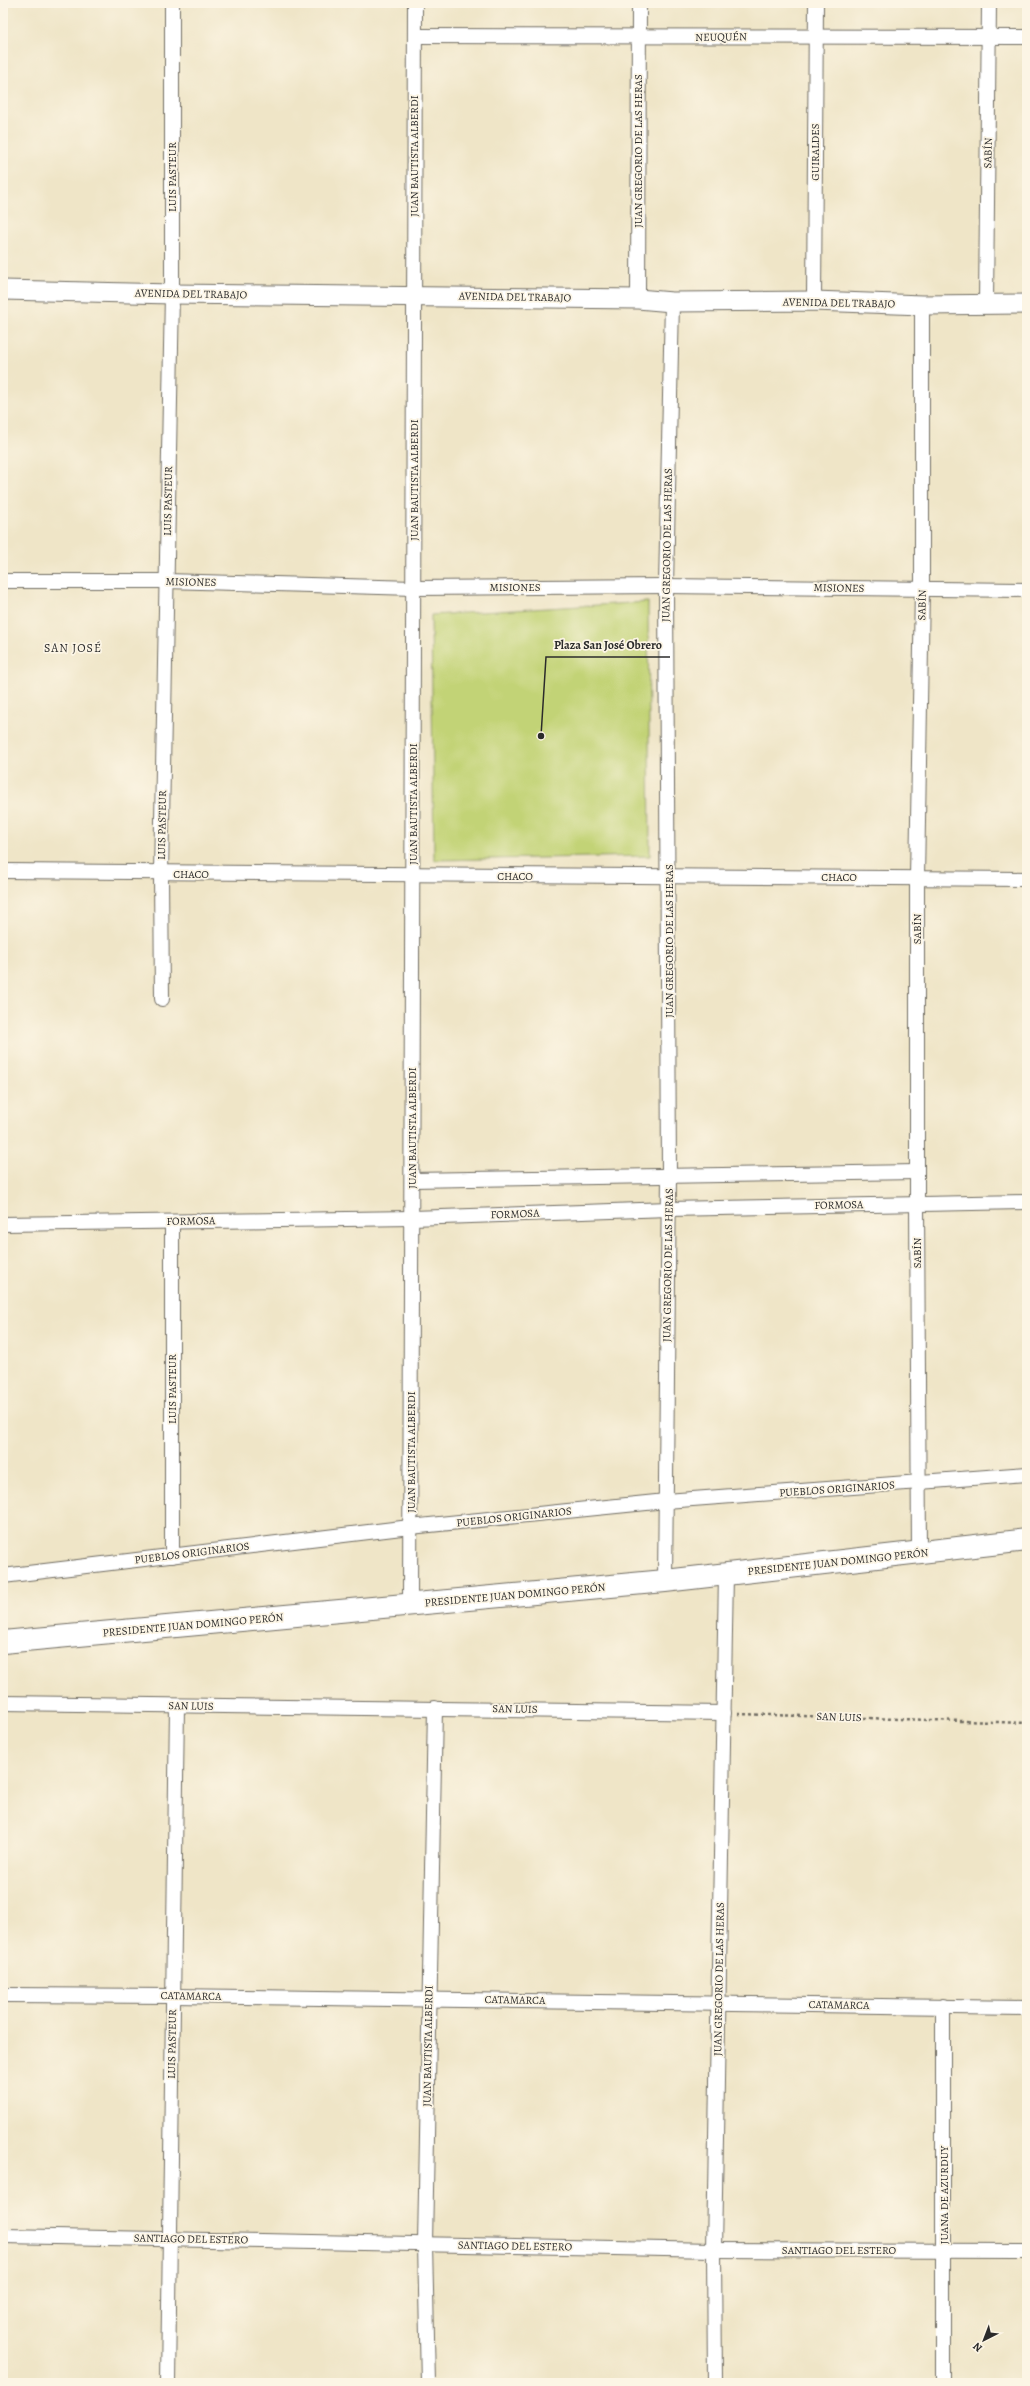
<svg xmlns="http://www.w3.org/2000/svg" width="1030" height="2386" viewBox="0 0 1030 2386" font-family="Alegreya,serif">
	<rect width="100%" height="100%" fill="#fcf5e5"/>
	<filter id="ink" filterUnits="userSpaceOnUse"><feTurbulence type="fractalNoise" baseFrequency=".025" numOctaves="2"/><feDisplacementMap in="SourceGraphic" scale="8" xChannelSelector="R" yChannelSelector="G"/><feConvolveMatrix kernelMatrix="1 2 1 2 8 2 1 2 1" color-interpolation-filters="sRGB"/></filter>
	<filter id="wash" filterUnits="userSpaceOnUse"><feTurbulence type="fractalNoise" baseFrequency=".012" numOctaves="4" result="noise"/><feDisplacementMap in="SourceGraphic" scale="16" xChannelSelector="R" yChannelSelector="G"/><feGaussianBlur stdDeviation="0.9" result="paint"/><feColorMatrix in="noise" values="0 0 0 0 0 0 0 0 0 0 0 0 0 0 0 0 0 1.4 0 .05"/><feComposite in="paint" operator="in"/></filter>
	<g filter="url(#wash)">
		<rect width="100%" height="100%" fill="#efe5c7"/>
		<path fill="#c2d376" stroke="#767f50" d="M648,602L650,856L434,860L431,615Z"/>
	</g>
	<g filter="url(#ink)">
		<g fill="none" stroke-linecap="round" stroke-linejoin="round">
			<defs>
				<g id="minor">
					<path d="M415,36L1027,37"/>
					<path d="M638,299L639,3"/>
					<path d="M814,301L816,3"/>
					<path d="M986,304L989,3"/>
					<path d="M3,581H166L414,588L666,586L1027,590"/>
					<path d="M3,871L1027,879"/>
					<path d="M162,999L161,874L172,294V3"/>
					<path d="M412,1180L917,1172"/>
					<path d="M3,1224L412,1218L669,1209L1027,1202"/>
					<path d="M919,1553L917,1203V878L922,589V305"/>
					<path d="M172,1556V1222"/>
					<path d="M3,1576L410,1527L666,1501L1027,1474"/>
					<path d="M665,1581L669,1175L666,586L672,302"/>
					<path d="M410,1605L415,3"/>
					<path d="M3,1703L724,1713"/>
					<path d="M3,1995L173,1996L1027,2008"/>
					<path d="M943,2006V2383"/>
					<path d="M3,2236L714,2250L1027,2251"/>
					<path d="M168,2383L177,1706"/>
					<path d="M428,2383L425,2244L435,1708"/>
					<path d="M715,2383L714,2250L726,1574"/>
				</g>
				<path id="secondary" d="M3,290L172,294L638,299L672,302L814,301L922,305L1027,304"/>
				<path id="primary" d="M3,1642L665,1581L1027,1540"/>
			</defs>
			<use href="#minor" stroke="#706c62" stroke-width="16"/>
			<use href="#secondary" stroke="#706c62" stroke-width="21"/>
			<use href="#primary" stroke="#706c62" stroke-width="24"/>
			<path stroke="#706c62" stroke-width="2.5" stroke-dasharray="3 3" stroke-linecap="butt" d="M738,1714L1027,1723"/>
			<use href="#minor" stroke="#fff" stroke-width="14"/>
			<use href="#secondary" stroke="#fff" stroke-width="19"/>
			<use href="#primary" stroke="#fff" stroke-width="22"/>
		</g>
	</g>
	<g text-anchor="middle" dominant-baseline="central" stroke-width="3.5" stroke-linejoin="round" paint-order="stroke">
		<g font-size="11" fill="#2b2b2b" stroke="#fcf5e5">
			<text transform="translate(721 37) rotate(-1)">NEUQUÉN</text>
			<text transform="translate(638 151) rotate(-90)">JUAN GREGORIO DE LAS HERAS</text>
			<text transform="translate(815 152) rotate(-90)">GUIRALDES</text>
			<text transform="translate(988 153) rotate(-89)">SABÍN</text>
			<text transform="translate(414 156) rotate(-90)">JUAN BAUTISTA ALBERDI</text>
			<text transform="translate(172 177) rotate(-90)">LUIS PASTEUR</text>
			<text transform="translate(191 294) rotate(1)">AVENIDA DEL TRABAJO</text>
			<text transform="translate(515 297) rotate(1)">AVENIDA DEL TRABAJO</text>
			<text transform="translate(839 303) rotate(1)">AVENIDA DEL TRABAJO</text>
			<text transform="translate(414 480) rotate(-90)">JUAN BAUTISTA ALBERDI</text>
			<text transform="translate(168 501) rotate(-89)">LUIS PASTEUR</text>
			<text transform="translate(667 545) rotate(-89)">JUAN GREGORIO DE LAS HERAS</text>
			<text transform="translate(191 582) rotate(1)">MISIONES</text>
			<text x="515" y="587">MISIONES</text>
			<text transform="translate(839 588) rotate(1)">MISIONES</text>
			<text transform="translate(922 605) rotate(-89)">SABÍN</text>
			<text transform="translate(413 804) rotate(-90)">JUAN BAUTISTA ALBERDI</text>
			<text transform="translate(162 825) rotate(-89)">LUIS PASTEUR</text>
			<text x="191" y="874">CHACO</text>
			<text x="515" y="876">CHACO</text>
			<text x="839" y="877">CHACO</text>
			<text transform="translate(917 929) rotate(-90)">SABÍN</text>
			<text transform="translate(669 941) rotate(-90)">JUAN GREGORIO DE LAS HERAS</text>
			<text transform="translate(412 1128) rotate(-90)">JUAN BAUTISTA ALBERDI</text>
			<text transform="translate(839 1205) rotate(-1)">FORMOSA</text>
			<text transform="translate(515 1214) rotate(-2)">FORMOSA</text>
			<text transform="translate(191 1221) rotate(-1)">FORMOSA</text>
			<text transform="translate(917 1253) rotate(-90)">SABÍN</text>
			<text transform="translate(668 1265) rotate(-89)">JUAN GREGORIO DE LAS HERAS</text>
			<text transform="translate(172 1389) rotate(-90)">LUIS PASTEUR</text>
			<text transform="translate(411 1452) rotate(-90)">JUAN BAUTISTA ALBERDI</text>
			<text transform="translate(837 1489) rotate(-4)">PUEBLOS ORIGINARIOS</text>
			<text transform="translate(514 1517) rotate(-6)">PUEBLOS ORIGINARIOS</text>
			<text transform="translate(192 1553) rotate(-7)">PUEBLOS ORIGINARIOS</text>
			<text transform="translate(838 1562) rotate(-6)">PRESIDENTE JUAN DOMINGO PERÓN</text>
			<text transform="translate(515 1595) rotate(-5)">PRESIDENTE JUAN DOMINGO PERÓN</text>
			<text transform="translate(193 1625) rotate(-5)">PRESIDENTE JUAN DOMINGO PERÓN</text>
			<text transform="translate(191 1706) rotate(1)">SAN LUIS</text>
			<text transform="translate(515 1709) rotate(1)">SAN LUIS</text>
			<text transform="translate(839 1717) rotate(2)">SAN LUIS</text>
			<text transform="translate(719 1979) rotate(-89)">JUAN GREGORIO DE LAS HERAS</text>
			<text transform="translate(191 1996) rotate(1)">CATAMARCA</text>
			<text transform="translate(515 2000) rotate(1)">CATAMARCA</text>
			<text transform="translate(839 2005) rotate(1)">CATAMARCA</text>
			<text transform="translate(172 2044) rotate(-89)">LUIS PASTEUR</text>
			<text transform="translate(428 2046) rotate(-89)">JUAN BAUTISTA ALBERDI</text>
			<text transform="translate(944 2195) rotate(-90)">JUANA DE AZURDUY</text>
			<text transform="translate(191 2239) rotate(1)">SANTIAGO DEL ESTERO</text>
			<text transform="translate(515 2246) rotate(1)">SANTIAGO DEL ESTERO</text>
			<text x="839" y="2250">SANTIAGO DEL ESTERO</text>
		</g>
		<g font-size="12" letter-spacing="1" fill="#2b2b2b" stroke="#fcf5e5">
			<text x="73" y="648">SAN JOSÉ</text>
		</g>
	</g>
	<path fill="none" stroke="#2b2b2b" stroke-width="1.5" d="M541 736L546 657H670"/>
	<circle fill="#2b2b2b" stroke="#fcf5e5" stroke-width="1.5" cx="541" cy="736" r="4"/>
	<g font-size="12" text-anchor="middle" font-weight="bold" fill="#2b2b2b" stroke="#fcf5e5" stroke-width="3.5" stroke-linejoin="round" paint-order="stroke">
		<text x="608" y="649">Plaza San José Obrero</text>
	</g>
	<rect width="1030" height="2386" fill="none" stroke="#fcf5e5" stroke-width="16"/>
	<g transform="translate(984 2340) rotate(222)" stroke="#fcf5e5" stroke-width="3" paint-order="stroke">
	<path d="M0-3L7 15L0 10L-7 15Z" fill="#2b2b2b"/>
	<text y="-6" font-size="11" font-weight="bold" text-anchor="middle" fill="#2b2b2b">N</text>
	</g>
</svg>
